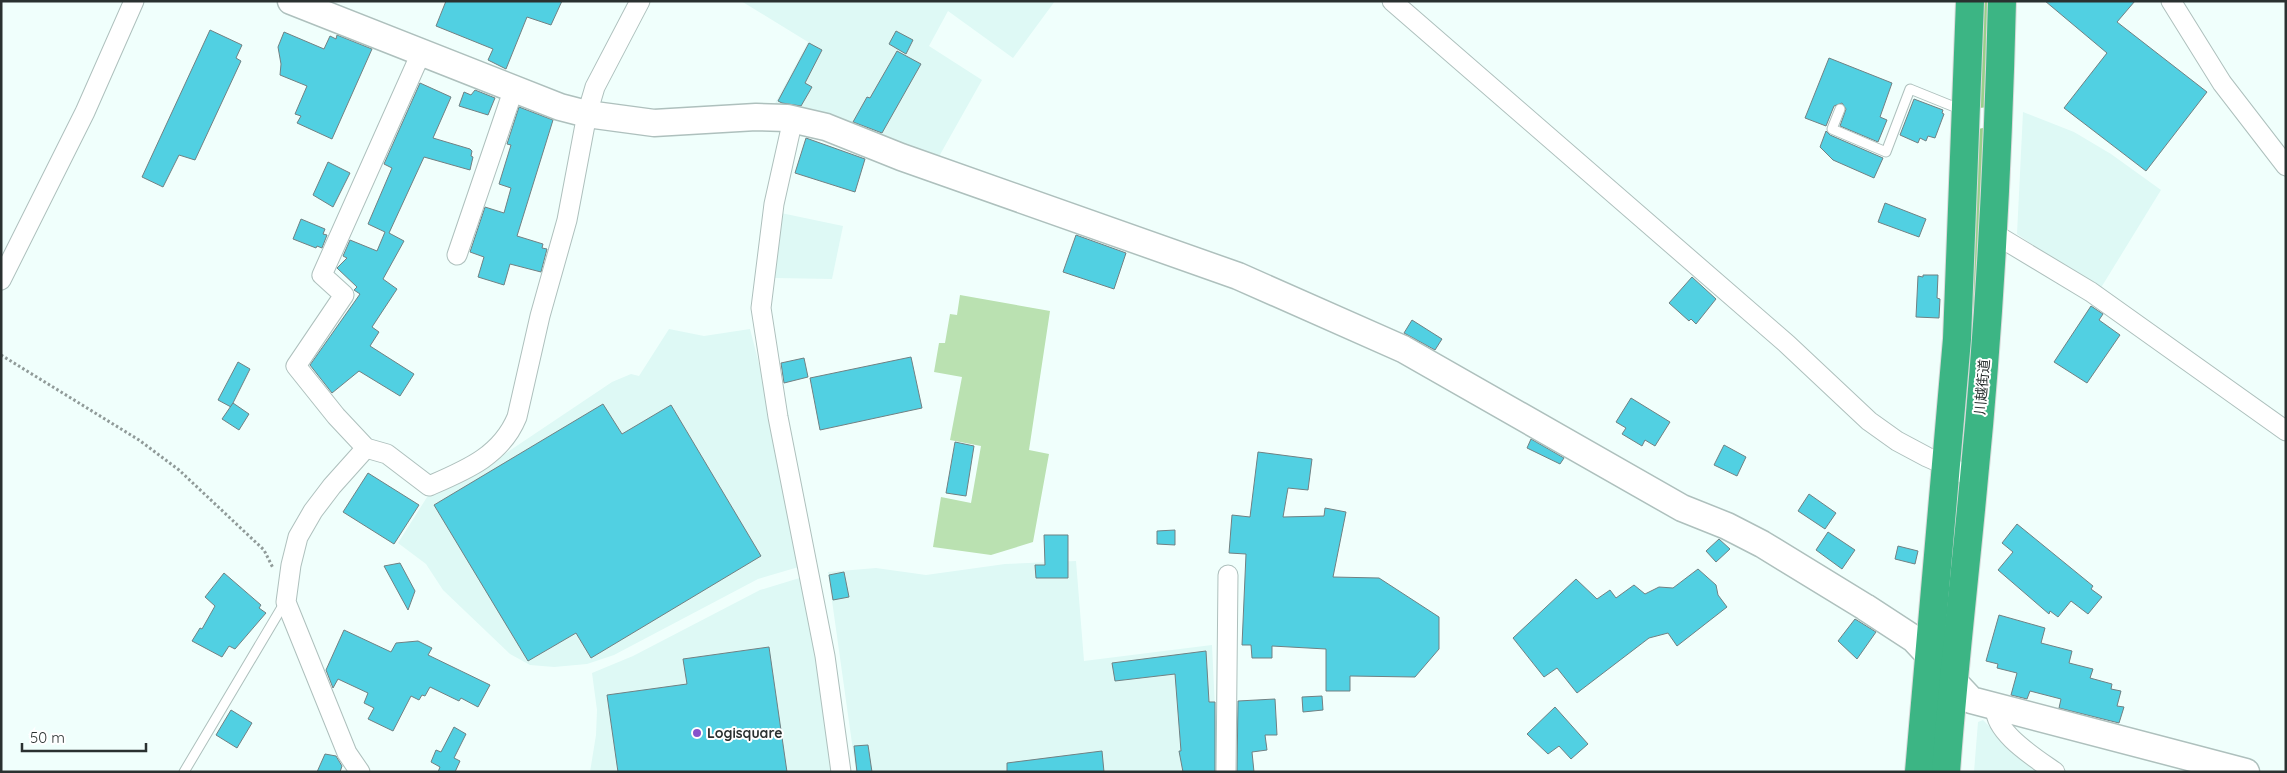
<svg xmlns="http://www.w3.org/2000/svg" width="2287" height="773" viewBox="0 0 2287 773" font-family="Quicksand,'Noto Sans JP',sans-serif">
	<rect width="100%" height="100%" fill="#f0fffc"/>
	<g fill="#def9f5">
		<path d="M741,1H1055L1013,58L948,11L929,46L982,80L937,160L772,109L808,42Z"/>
		<path d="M2023,112L2074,132L2111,154L2161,190L2099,291L2017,234Z"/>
		<path d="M781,213L843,226L832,279L775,278Z"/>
		<path d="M669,329L704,336L750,329L766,391L802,566L758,579L614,655L587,664L554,667L530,665L510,654L443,590L426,564L398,543L429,494L472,476L612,382L631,374L639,376Z"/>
		<path d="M1076,561L1084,661L1212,645L1218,772H856L828,572L876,568L926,575L1005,564Z"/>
		<path d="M806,576L834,772H590L596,735L597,710L592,673L633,656L760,590Z"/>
		<path d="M1983,720L2008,745L2043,772H1974L1978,722Z"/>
	</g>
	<path fill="#bae1b1" d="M960,295L1050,311L1029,450L1049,454L1033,542L991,555L933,547L941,497L971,503L981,446L950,440L962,377L934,372L939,343H945L950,314L957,315Z"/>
	<g fill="#98d08a">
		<path d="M1977,1H1996L1990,107L1979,108Z"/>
		<path d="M1983,128L1988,131L1969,462L1959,467L1978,129Z"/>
	</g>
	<g fill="#51d0e2" stroke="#718183">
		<path d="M446,1H562L551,25L527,17L506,69L488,60L493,49L436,26Z"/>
		<path d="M2045,1H2135L2117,22L2207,92L2146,171L2064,108L2107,53Z"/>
		<path d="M210,30L242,45L236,58L241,61L195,160L179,155L163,187L142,177Z"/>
		<path d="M896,31L913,40L906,54L889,44Z"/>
		<path d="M284,32L324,49L330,36L336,39L337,35L372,49L332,139L297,123L301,116L295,114L307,86L280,75L281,64L278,47Z"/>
		<path d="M809,43L822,50L805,83L812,87L801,106L782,103L778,101Z"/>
		<path d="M897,51L921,64L882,133L853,122L867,97L870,98Z"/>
		<path d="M1829,58L1892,83L1880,117L1887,120L1878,142L1840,126L1846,109L1842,103L1834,106L1826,126L1805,118Z"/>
		<path d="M420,83L451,97L433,138L470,149L472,151L471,156L473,157L470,170L424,157L389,233L404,241L383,279L397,289L372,327L379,332L370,346L414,374L400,396L359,371L332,393L310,365L360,294L354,290L357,287L337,268L347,258L343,256L350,240L377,251L385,232L368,224L392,168L384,164Z"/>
		<path d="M475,90L495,98L488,115L459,106L464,92L471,95Z"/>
		<path d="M1914,99L1943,110L1942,113L1944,114L1935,138L1928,136L1926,141L1920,138L1918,143L1900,135Z"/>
		<path d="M519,107L553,120L517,236L543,244L542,248L547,249L541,272L510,264L504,285L478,277L484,257L470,252L485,207L504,213L511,188L499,184L511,145L507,144Z"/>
		<path d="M1826,131L1830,135L1883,158L1874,178L1833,160L1820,147Z"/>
		<path d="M806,138L865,159L855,192L795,173Z"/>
		<path d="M328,162L350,173L333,207L313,195Z"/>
		<path d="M1885,203L1926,219L1919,237L1878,222Z"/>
		<path d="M301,219L325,229L323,234L327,235L322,248L317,246L316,248L293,239Z"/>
		<path d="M1076,235L1126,253L1114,289L1063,272Z"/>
		<path d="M1923,275H1938L1937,298L1940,299L1939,318L1916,317L1918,276L1923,277Z"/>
		<path d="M1692,277L1716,299L1696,324L1691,319L1689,321L1669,303Z"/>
		<path d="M2091,306L2103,314L2099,320L2120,335L2087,383L2054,362Z"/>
		<path d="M1412,320L1442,339L1435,350L1404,333Z"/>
		<path d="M911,357L922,408L820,430L810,378Z"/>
		<path d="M804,358L808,377L784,383L781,363Z"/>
		<path d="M238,362L250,369L231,407L218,400Z"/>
		<path d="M1631,398L1670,422L1655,446L1645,440L1642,446L1622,434L1626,428L1616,422Z"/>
		<path d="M233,403L249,414L239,430L222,419Z"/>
		<path d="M603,404L622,434L671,405L761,556L591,658L576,633L528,661L434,505Z"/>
		<path d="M1531,439L1564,458L1560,464L1527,448Z"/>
		<path d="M955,442L974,446L966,496L946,493Z"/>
		<path d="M1724,445L1746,457L1737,476L1714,465Z"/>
		<path d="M1258,452L1312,459L1308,490L1288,488L1283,517L1324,516L1325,508L1346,512L1333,577L1379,578L1439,617V649L1415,677L1350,676V691H1326V649L1272,646V658H1252L1251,645H1242L1246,554L1229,553L1232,515L1250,517Z"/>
		<path d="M368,473L419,505L394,544L343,512Z"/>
		<path d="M1809,494L1836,513L1825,529L1798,511Z"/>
		<path d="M2017,524L2093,586L2091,589L2102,597L2088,614L2071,601L2058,617L2050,611L2049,614L1998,570L2013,552L2002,543Z"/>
		<path d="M1175,530V545L1157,544V531Z"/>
		<path d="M1828,532L1855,550L1842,569L1816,550Z"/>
		<path d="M1044,535H1068V578H1036L1035,565H1045Z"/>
		<path d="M1719,539L1730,549L1716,562L1706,551Z"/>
		<path d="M1898,546L1918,551L1915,564L1895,559Z"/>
		<path d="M400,563L415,591L408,610L384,566Z"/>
		<path d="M1698,569L1716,585L1718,595L1727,607L1677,646L1668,633L1649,638L1577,693L1557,668L1544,677L1513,638L1576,579L1597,599L1610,590L1616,598L1634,585L1645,594L1659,587L1673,588Z"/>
		<path d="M844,572L849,597L833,600L829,575Z"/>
		<path d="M224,573L261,605L259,608L266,613L235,649L229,646L222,657L192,641L200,628L202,629L215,606L205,597Z"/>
		<path d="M1999,615L2045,628L2041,643L2072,651L2069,663L2093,669L2090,678L2112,684L2111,689L2121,691L2117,706L2124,707L2119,723L2059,708L2061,699L2030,691L2027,699L2011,695L2017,673L1997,668L1998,664L1986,661Z"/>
		<path d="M1855,619L1876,632L1857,659L1838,641Z"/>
		<path d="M344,630L391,652L396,643L418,641L432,648L428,655L490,685L478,707L461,698L459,701L430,687L425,696L422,695L419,700L411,696L393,731L368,719L374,708L364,703L368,693L338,679L333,688L326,670Z"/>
		<path d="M769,647L787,772H618L607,695L687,684L683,659Z"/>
		<path d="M1206,651L1209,702H1215V772H1183L1179,751H1181L1175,674L1115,681L1112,663Z"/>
		<path d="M1322,696L1323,710L1303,712L1302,697Z"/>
		<path d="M1275,699L1277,735H1265L1267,750L1252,752L1254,772H1237L1238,701Z"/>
		<path d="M1555,707L1588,744L1571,759L1559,746L1548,754L1527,734Z"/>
		<path d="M231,710L252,723L237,748L216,735Z"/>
		<path d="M454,727L466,734L454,758L460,761L455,772H438L440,767L431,762L436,750L441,752Z"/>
		<path d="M868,745L872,772H857L854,746Z"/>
		<path d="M1102,751L1104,772H1007V763Z"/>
		<path d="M325,754L336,756L342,766L340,772H317Z"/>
	</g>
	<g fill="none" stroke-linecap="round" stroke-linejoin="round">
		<defs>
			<g id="lane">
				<path d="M1840,109L1832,129L1886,152L1910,89L1962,110"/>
				<path d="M184,772L285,602"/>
			</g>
			<g id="street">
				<path d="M1392,1L1787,344L1869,421L1897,441L1927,457L1974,478"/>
				<path d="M2171,1L2222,83L2286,166"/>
				<path d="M421,53L322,275L344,295L296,366L336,416L366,448L387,454L429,486C466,470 501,456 517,417L540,316L567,220L587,114L595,87L640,1"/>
				<path d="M793,119L774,204L761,308L778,417L825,656L841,772"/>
				<path d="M1993,233L2091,292L2286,431"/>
				<path d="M457,255L514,88"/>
				<path d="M1,280L85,112L134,1"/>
				<path d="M1996,706C1991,731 2037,759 2055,772"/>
				<path d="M360,772L347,753L286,602L291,565L298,537L313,511L332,486L366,448"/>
				<path d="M1226,772L1228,575"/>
			</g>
			<path id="secondary" d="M291,1L560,107L587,114L654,123L756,117L787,118L826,127L901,157L1238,276L1403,349L1682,508L1727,526L1762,544L1865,607L1914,639L1971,700L2246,772"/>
			<g id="highway">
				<path d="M1919,772L1957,339L1970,1"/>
				<path d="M1946,772C1953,674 1965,576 1974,478C1990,319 1998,160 2002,1"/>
			</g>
		</defs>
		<use href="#lane" stroke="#aec0bd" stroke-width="11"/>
		<use href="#street" stroke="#aec0bd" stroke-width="21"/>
		<use href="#secondary" stroke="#aec0bd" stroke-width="29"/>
		<use href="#highway" stroke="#d9dada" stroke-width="30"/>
		<path stroke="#909b99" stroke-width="3" stroke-dasharray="2.5 2.5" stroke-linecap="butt" d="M1,355L139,440L179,470L264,550L273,568"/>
		<use href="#lane" stroke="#fff" stroke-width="9"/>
		<use href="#street" stroke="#fff" stroke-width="19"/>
		<use href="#secondary" stroke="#fff" stroke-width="26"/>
		<use href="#highway" stroke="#3cb584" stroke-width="28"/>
	</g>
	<circle fill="#8653cb" stroke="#fff" stroke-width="2" cx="697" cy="733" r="5"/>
	<g text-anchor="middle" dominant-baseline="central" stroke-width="4" stroke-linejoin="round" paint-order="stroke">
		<g font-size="14" fill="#2a3130" stroke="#fff">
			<text transform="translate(1982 387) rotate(-85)">川越街道</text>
		</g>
		<g font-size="14" font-weight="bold" fill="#2a3130" stroke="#fff" text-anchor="start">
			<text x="707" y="733">Logisquare</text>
		</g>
	</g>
	<rect width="2287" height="773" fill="none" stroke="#2a3130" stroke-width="5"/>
	<path d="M22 743v8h124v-8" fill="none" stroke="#2a3130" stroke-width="2.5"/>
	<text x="30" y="743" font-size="15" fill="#2a3130" stroke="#ffffff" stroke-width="4" paint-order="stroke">50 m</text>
</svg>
